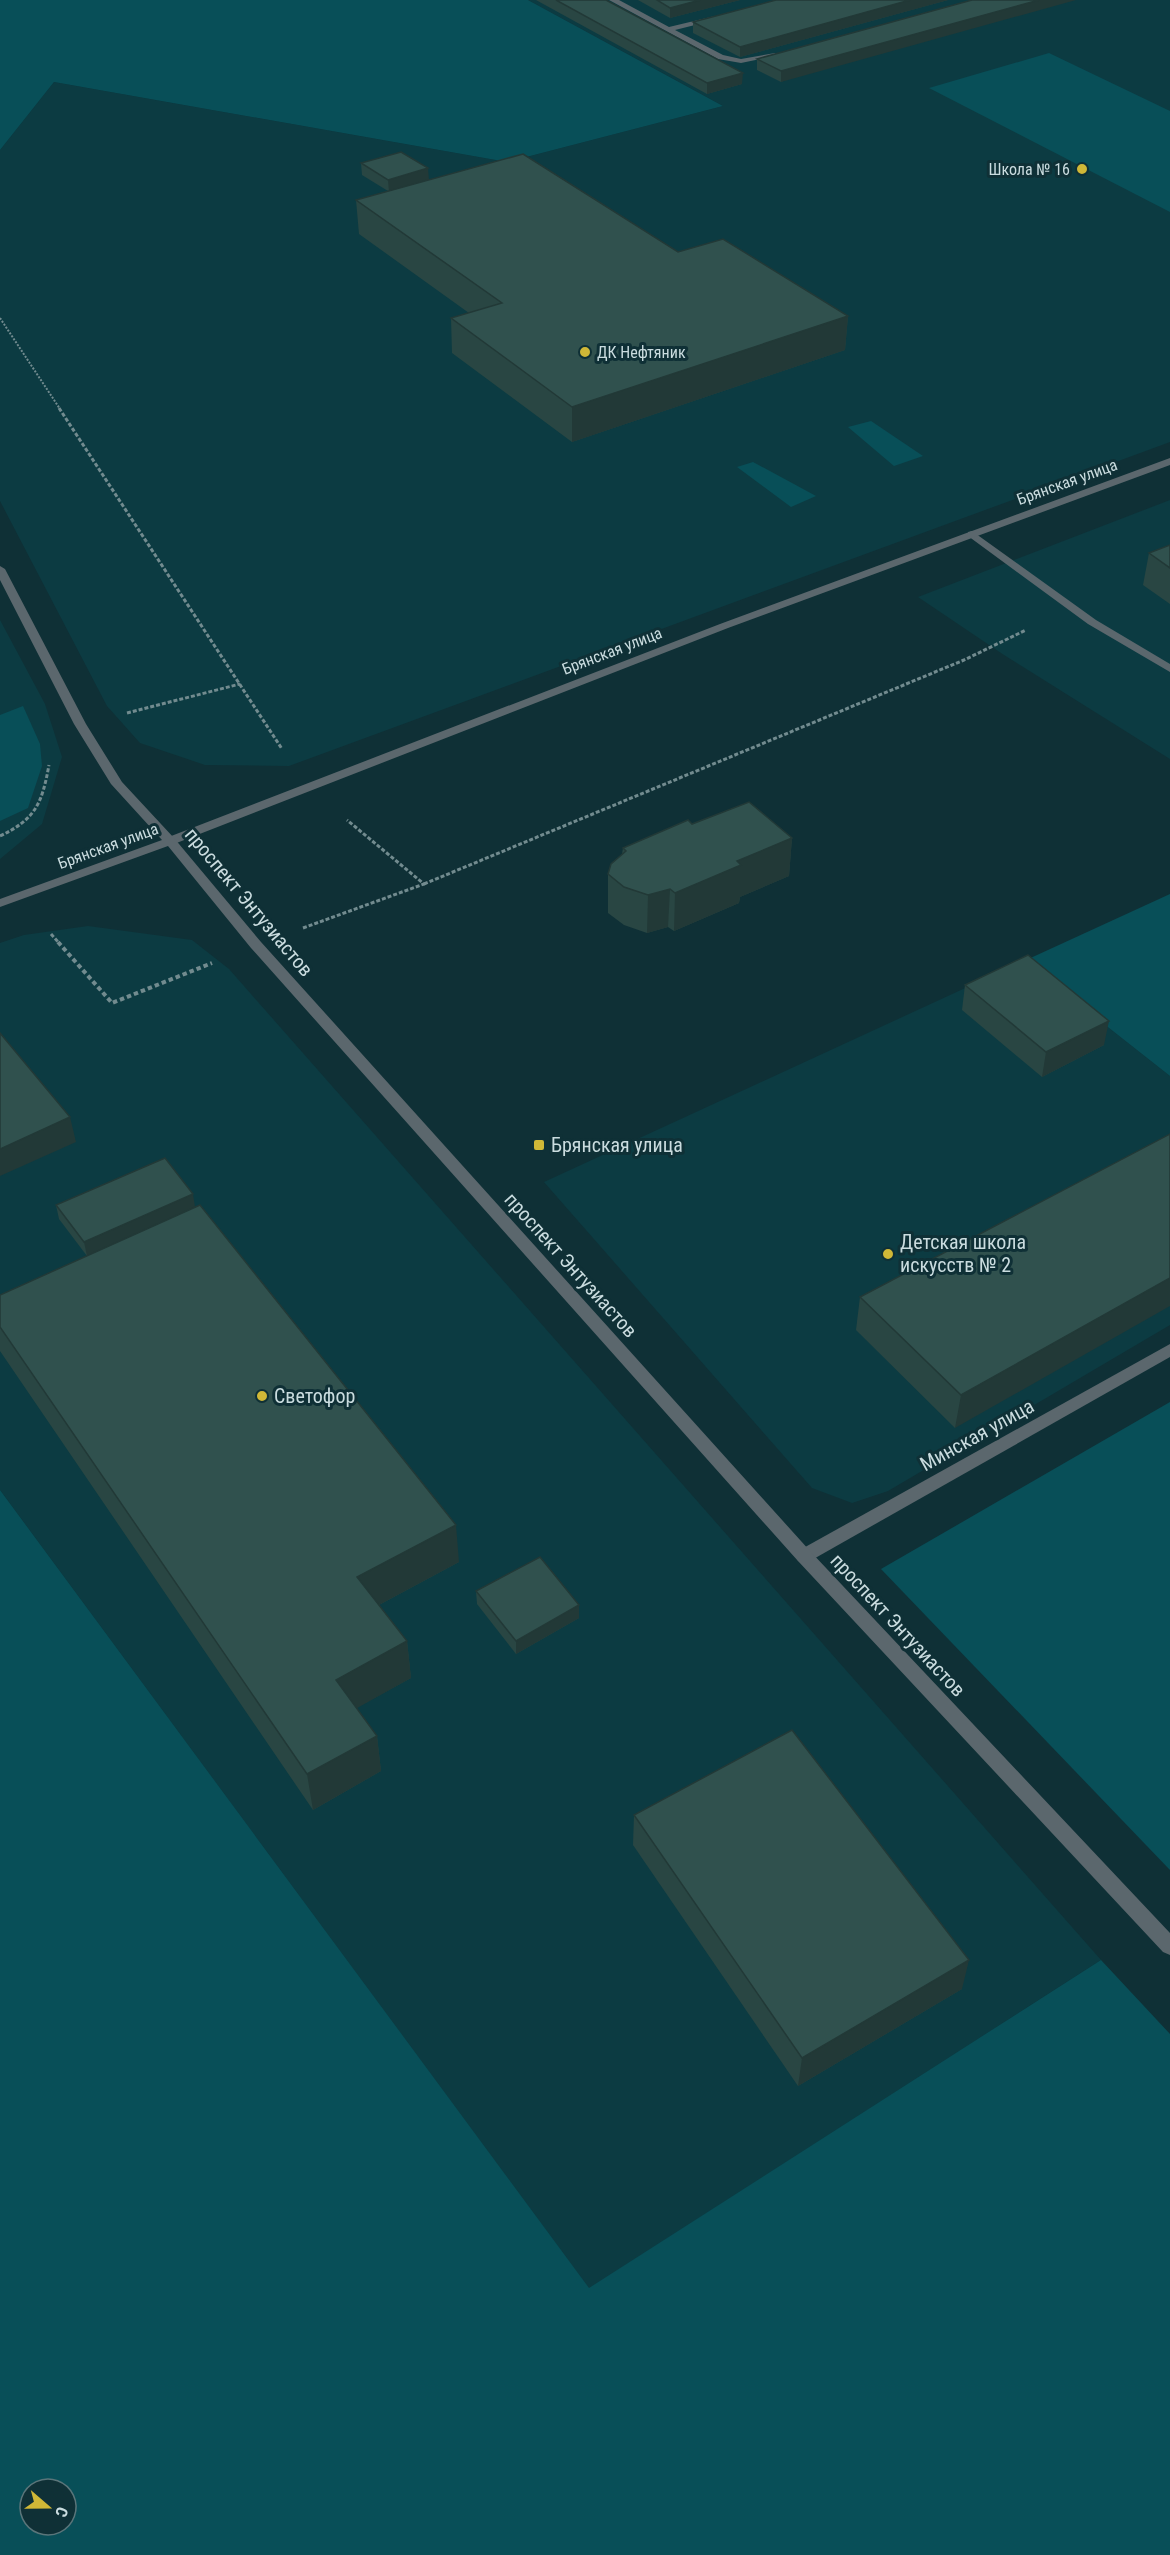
<svg xmlns="http://www.w3.org/2000/svg" width="1170" height="2555" viewBox="0 0 1170 2555" font-family="'Roboto Condensed',sans-serif">
	<rect width="100%" height="100%" fill="#0f3036"/>
	<g fill="#0c3b42">
		<path d="M528,0H1170V442L289,766L205,765L140,743L107,706L0,501V150L54,82L507,162L723,106Z"/>
		<path d="M1170,500V759L1004,655L918,597Z"/>
		<path d="M0,620L45,704L62,757L42,824L0,859Z"/>
		<path d="M88,926L192,940L229,969L1101,1960L589,2289L0,1490V943L24,935Z"/>
		<path d="M1024,961L1170,1076V1325L888,1491L852,1503L812,1488L544,1182Z"/>
	</g>
	<g fill="#084f58" fill-rule="evenodd">
		<path d="M0,0H528L723,106L507,162L54,82L0,150Z"/>
		<path d="M1049,53L1170,111V212L929,88Z"/>
		<path d="M871,421L923,456L894,466L848,427Z"/>
		<path d="M753,462L816,496L791,507L737,467Z"/>
		<path d="M23,706L40,744L42,766L28,808L0,821V715Z"/>
		<path d="M1170,894V1076L1024,961Z"/>
		<path d="M1170,1402V1870L881,1569Z"/>
		<path d="M0,1490L589,2288L1101,1960L1170,2034V2555H0ZM30,2489H66V2525H30Z"/>
	</g>
	<g fill="none" stroke-linecap="round" stroke-linejoin="round">
		<path stroke="#728b8f" stroke-width="2" stroke-dasharray="2 1.5" stroke-linecap="butt" d="M0,318L60,409"/>
		<g stroke="#728b8f" stroke-width="3" stroke-dasharray="4 2" stroke-linecap="butt">
			<path d="M59,408L282,749"/>
			<path d="M127,713L240,684"/>
			<path d="M0,836C36,819 42,803 49,765"/>
			<path d="M424,884L964,660L1026,630"/>
			<path d="M303,928L424,884L347,820"/>
			<path d="M51,934L60,944"/>
		</g>
		<path stroke="#728b8f" stroke-width="4" stroke-dasharray="4.5 3" stroke-linecap="butt" d="M58,942L112,1003L212,963"/>
		<g fill="#5b676d" fill-rule="evenodd">
			<path d="M609,0H619L669,27L715,16V20L675,30L723,55L741,59L775,53L779,55L741,63L718,59Z"/>
			<path d="M972,531L1096,620L1170,664V672L1088,624L968,536V532Z"/>
		</g>
		<g fill="#5b676d" fill-rule="evenodd">
			<path d="M1170,458V465L728,628L174,844L170,845L164,841L166,838L720,624Z"/>
			<path d="M1170,1344V1357L810,1561L804,1563L798,1561L796,1556L798,1551Z"/>
		</g>
		<path fill="#5b676d" fill-rule="evenodd" d="M0,566L5,569L86,724L122,782L174,838L261,942L810,1551L1170,1933V1955L1163,1952L798,1561L251,948L168,846L0,907V899L162,840L111,784L74,724L0,580Z"/>
	</g>
	<g fill="#294643">
		<path d="M536,0H606L742,84L707,94Z"/>
		<path d="M638,0H740L670,18Z"/>
		<path d="M776,0H948L740,57L693,33V22Z"/>
		<path d="M972,0L781,82L757,70V59Z"/>
		<path d="M361,163L429,180L678,252L848,316L845,350L572,442L452,353L451,318L469,313L359,234L356,200L388,191L362,175Z"/>
		<path d="M1170,545V604L1143,585L1149,553Z"/>
		<path d="M692,824L792,838L789,876L740,897L739,903L674,931L668,927L647,933L624,925L608,913V874L622,854L623,848Z"/>
		<path d="M965,985L1104,1045L1042,1077L962,1010Z"/>
		<path d="M1170,1134L955,1428L856,1330L860,1297Z"/>
		<path d="M165,1158L87,1256L59,1219L56,1205Z"/>
		<path d="M0,1327L459,1562L379,1605L407,1641L411,1678L356,1708L377,1736L381,1771L313,1810L0,1351Z"/>
		<path d="M476,1591L579,1618L516,1654L477,1604Z"/>
		<path d="M634,1815L962,1989L798,2086L633,1845Z"/>
	</g>
	<g fill="#223937">
		<path d="M700,0H740L670,18V8Z"/>
		<path d="M910,0H948L740,57V47Z"/>
		<path d="M1039,0H1076L781,82V71Z"/>
		<path d="M743,73L742,84L707,94V83Z"/>
		<path d="M428,168L429,180L389,192L388,180Z"/>
		<path d="M848,316L845,350L572,442V407Z"/>
		<path d="M792,838L789,876L740,897L739,903L674,931L675,893L737,861Z"/>
		<path d="M670,889L668,927L647,933L648,895Z"/>
		<path d="M1109,1021L1104,1045L1042,1077L1046,1052Z"/>
		<path d="M70,1117L76,1142L0,1176V1149Z"/>
		<path d="M193,1194L195,1207L87,1256L84,1242Z"/>
		<path d="M1170,1278V1306L955,1428L961,1395Z"/>
		<path d="M456,1525L459,1562L362,1614L357,1577Z"/>
		<path d="M579,1605V1618L516,1654V1641Z"/>
		<path d="M407,1641L411,1678L341,1717L336,1680Z"/>
		<path d="M377,1736L381,1771L313,1810L307,1774Z"/>
		<path d="M969,1960L962,1989L798,2086L802,2058Z"/>
	</g>
	<g fill="#30514e" stroke="#223937" stroke-width="1.5">
		<path d="M556,0H606L743,73L707,83Z"/>
		<path d="M657,0H700L670,8Z"/>
		<path d="M776,0H910L740,47L693,22Z"/>
		<path d="M972,0H1039L781,71L757,59Z"/>
		<path d="M401,152L428,168L388,180L361,163Z"/>
		<path d="M523,154L678,252L723,239L848,316L572,407L451,318L502,303L356,200Z"/>
		<path d="M1170,545V568L1149,553Z"/>
		<path d="M749,802L792,838L737,861L741,865L675,893L670,889L648,895L624,887L608,874L611,864L626,851L623,848L688,820L692,824Z"/>
		<path d="M1028,955L1109,1021L1046,1052L965,985Z"/>
		<path d="M0,1033L70,1117L0,1149Z"/>
		<path d="M1170,1134V1278L961,1395L860,1297Z"/>
		<path d="M165,1158L193,1194L84,1242L56,1205Z"/>
		<path d="M200,1205L456,1525L357,1577L407,1641L336,1680L377,1736L307,1774L0,1327V1295Z"/>
		<path d="M540,1557L579,1605L516,1641L476,1591Z"/>
		<path d="M792,1730L969,1960L802,2058L634,1815Z"/>
	</g>
	<g fill="#d0b837" stroke="#0f3036" stroke-width="2">
		<circle cx="1082" cy="169" r="6"/>
		<circle cx="585" cy="352" r="6"/>
		<rect x="533" y="1139" width="12" height="12" rx="3"/>
		<circle cx="888" cy="1254" r="6"/>
		<circle cx="262" cy="1396" r="6"/>
	</g>
	<g text-anchor="middle" dominant-baseline="central" stroke-width="6" stroke-linejoin="round" paint-order="stroke">
		<g font-size="16" fill="#cadcdf" stroke="#0f3036" text-anchor="end">
			<text x="1070" y="169">Школа № 16</text>
			<text x="597" y="352" text-anchor="start">ДК Нефтяник</text>
		</g>
		<g font-size="16" fill="#cadcdf" stroke="#0f3036">
			<text transform="translate(1067 482) rotate(-20)">Брянская улица</text>
			<text transform="translate(612 651) rotate(-21)">Брянская улица</text>
			<text transform="translate(108 846) rotate(-20)">Брянская улица</text>
		</g>
		<g font-size="20" fill="#cadcdf" stroke="#0f3036">
			<text transform="translate(249 902) rotate(50)">проспект Энтузиастов</text>
			<text transform="translate(571 1265) rotate(48)">проспект Энтузиастов</text>
			<text transform="translate(977 1435) rotate(-29)">Минская улица</text>
			<text transform="translate(898 1625) rotate(47)">проспект Энтузиастов</text>
		</g>
		<g font-size="20" fill="#cadcdf" stroke="#0f3036" text-anchor="start">
			<text x="551" y="1145">Брянская улица</text>
			<text x="900" y="1242">Детская школа<tspan x="900" dy="23">искусств № 2</tspan></text>
			<text x="274" y="1396">Светофор</text>
		</g>
	</g>
	<g transform="translate(48 2507) rotate(110)"><circle r="28" fill="#0f3036" stroke="#5a757a" stroke-width="1.5"/>
	<path d="M0-4.5L10 22L0 15L-10 22Z" fill="#d0b837"/>
	<text y="-9" font-size="16" font-weight="bold" text-anchor="middle" fill="#cadcdf">С</text>
	</g>
</svg>
